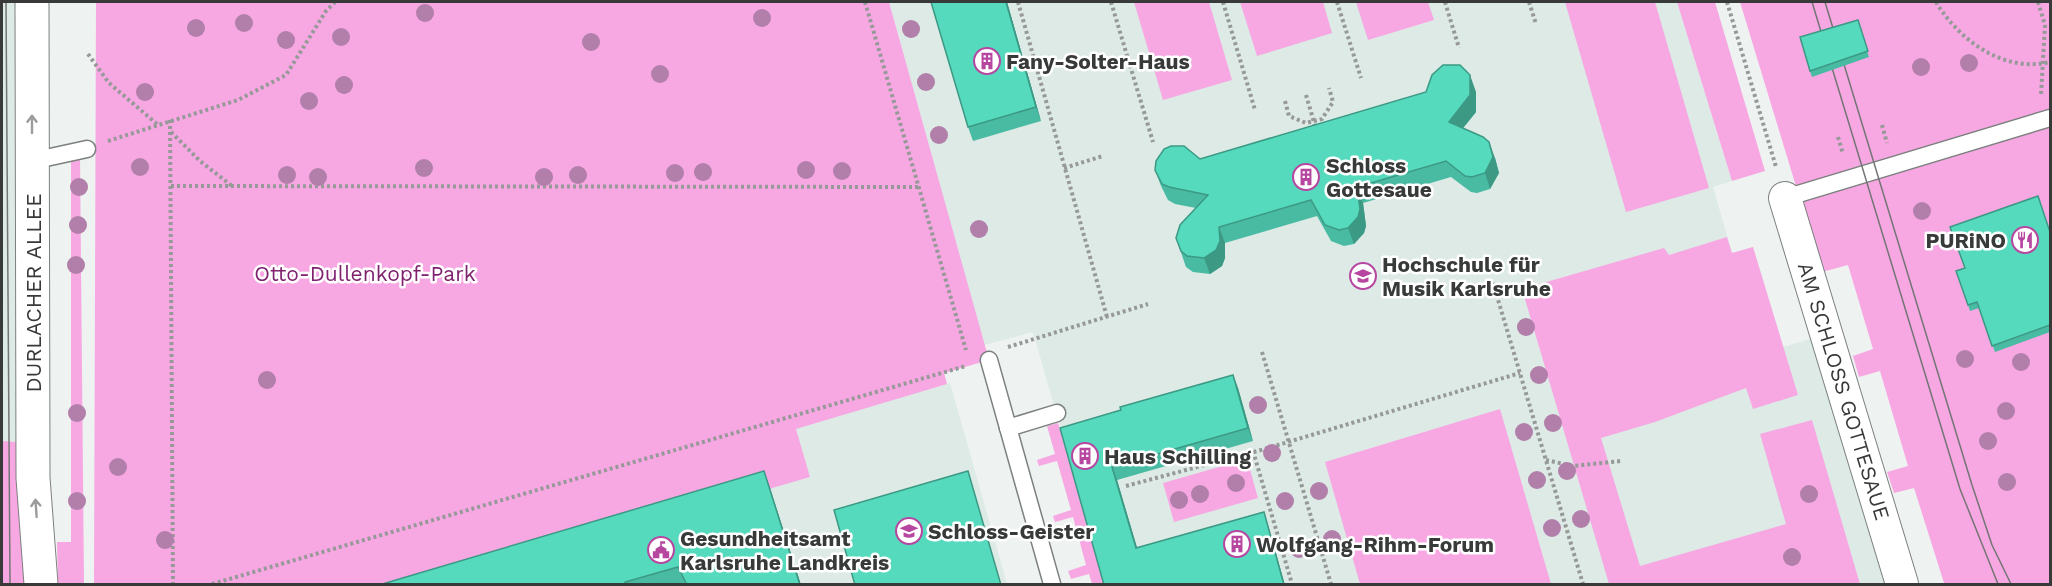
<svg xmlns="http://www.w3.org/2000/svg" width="2052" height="586" viewBox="0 0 2052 586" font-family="'Work Sans',sans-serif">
	<rect width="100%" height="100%" fill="#eef2f1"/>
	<g fill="#ddeae6">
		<path d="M2,2H16V442L2,441Z"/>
		<path d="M889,2H1677L1732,181L1713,187L1732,253L1753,247L1783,347L1817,337L1889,584H1105L1033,332L984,345Z"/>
		<path d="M950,383L1007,584H266Z"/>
	</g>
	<g fill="#f7a8e3">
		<path d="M96,2H889L989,360L944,373L947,384L796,429L810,477L446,584H94Z"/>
		<path d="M1134,2H1209L1232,80L1163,100Z"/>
		<path d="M1240,2H1323L1332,33L1257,56Z"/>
		<path d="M1356,2H1428L1434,20L1368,40Z"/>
		<path d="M1565,2H1655L1709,188L1626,212Z"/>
		<path d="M1677,2H1715L1765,171L1732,181Z"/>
		<path d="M1740,2H2050V584H1941L1944,583L1914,488L1894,493L1887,472L1908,466L1880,371L1859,377L1853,356L1873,349L1848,265L1822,272Z"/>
		<path d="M17,122L33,584H2V441L16,442Z"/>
		<path d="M71,157L80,158L84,584H58L57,542H71Z"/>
		<path d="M1727,237L1732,253L1753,247L1798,395L1753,409L1746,388L1655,422L1601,438L1640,566L1786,524L1760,434L1812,420L1860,584H1609L1522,289L1664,248L1669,255Z"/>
		<path d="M1500,409L1551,584H1360L1325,462Z"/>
		<path d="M1058,423L1105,584H1092L1089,574L1071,579L1068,571L1086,565L1073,517L1055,522L1053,516L1071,510L1057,461L1039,466L1037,460L1055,454L1047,426Z"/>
		<path d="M1247,459L1258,498L1174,522L1163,483Z"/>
	</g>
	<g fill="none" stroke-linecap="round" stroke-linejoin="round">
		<defs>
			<g id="lane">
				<path d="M32,161L87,149"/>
				<path d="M1785,198L2050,118"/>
				<path d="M989,360L1052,584"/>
				<path d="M1008,428L1057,413"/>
			</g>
			<path id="street" d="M1785,198L1902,584"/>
			<path id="secondary" d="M32,2L33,478L41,584"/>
		</defs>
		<use href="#lane" stroke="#7c807f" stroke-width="19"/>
		<use href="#street" stroke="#7c807f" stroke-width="34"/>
		<use href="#secondary" stroke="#7c807f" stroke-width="35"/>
		<g stroke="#969998" stroke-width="4" stroke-dasharray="3 3" stroke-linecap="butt">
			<path d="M865,2L966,350"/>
			<path d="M1018,2L1107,317"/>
			<path d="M1111,2L1153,142"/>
			<path d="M1223,2L1255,110"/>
			<path d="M1337,2L1361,78"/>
			<path d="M1445,2L1459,48"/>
			<path d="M1529,2L1536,24"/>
			<path d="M1727,2L1776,167"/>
			<path d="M1936,2C1959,40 2003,73 2050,62"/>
			<path d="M2038,2L2045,25L2041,95"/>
			<path d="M88,54L109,83L157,124"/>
			<path d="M1306,95L1316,129"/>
			<path d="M1285,101L1289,116L1306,123L1322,119L1333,102L1329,88"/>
			<path d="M170,120L173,584"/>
			<path d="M1882,125L1887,143"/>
			<path d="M171,132L200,161L232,186"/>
			<path d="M1838,137L1843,154"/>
			<path d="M108,141L238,100L286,75L326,11L335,2"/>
			<path d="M1064,168L1103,156"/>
			<path d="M171,186L919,187"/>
			<path d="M1493,283L1583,584"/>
			<path d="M1008,347L1148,304"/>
			<path d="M1262,352L1331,584"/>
			<path d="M1253,451L1292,584"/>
			<path d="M1546,460L1573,466L1621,461"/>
			<path d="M1126,486L1261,450L1520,373"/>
			<path d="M212,584L966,366"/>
		</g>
		<use href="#lane" stroke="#fff" stroke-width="16"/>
		<use href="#street" stroke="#fff" stroke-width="32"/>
		<use href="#secondary" stroke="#fff" stroke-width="33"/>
		<g stroke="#737575" stroke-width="1.5">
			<path d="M6,2L10,584"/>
			<path d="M1812,2L1960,489L1998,584"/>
			<path d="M1825,2L1972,485L1992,545L2011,584"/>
		</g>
	</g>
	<g fill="#b17fa9">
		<circle cx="425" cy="13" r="9"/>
		<circle cx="762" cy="18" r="9"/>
		<circle cx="244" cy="23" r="9"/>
		<circle cx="196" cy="28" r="9"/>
		<circle cx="911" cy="29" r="9"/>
		<circle cx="341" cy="37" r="9"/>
		<circle cx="286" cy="40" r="9"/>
		<circle cx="591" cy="42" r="9"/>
		<circle cx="1969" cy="63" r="9"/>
		<circle cx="1921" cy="67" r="9"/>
		<circle cx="660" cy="74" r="9"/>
		<circle cx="926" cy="82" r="9"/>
		<circle cx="344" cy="85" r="9"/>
		<circle cx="145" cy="92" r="9"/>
		<circle cx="309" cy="101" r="9"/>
		<circle cx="939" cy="135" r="9"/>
		<circle cx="140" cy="167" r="9"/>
		<circle cx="424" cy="168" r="9"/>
		<circle cx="806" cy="170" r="9"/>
		<circle cx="842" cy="171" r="9"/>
		<circle cx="703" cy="172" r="9"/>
		<circle cx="675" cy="173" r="9"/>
		<circle cx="287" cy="175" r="9"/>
		<circle cx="578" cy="175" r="9"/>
		<circle cx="318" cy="177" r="9"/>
		<circle cx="544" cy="177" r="9"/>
		<circle cx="79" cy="187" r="9"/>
		<circle cx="1922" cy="211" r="9"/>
		<circle cx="78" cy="225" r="9"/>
		<circle cx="979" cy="229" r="9"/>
		<circle cx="76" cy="265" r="9"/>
		<circle cx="1526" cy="327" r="9"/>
		<circle cx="1965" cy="359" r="9"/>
		<circle cx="2021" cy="362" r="9"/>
		<circle cx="1539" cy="375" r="9"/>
		<circle cx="267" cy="380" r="9"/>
		<circle cx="1258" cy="405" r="9"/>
		<circle cx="2006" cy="411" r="9"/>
		<circle cx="77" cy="413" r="9"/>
		<circle cx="1553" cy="423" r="9"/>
		<circle cx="1524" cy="432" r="9"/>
		<circle cx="1988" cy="441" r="9"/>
		<circle cx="1272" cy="453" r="9"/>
		<circle cx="118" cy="467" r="9"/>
		<circle cx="1567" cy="471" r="9"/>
		<circle cx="1537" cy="480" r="9"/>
		<circle cx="2007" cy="482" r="9"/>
		<circle cx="1236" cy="483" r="9"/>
		<circle cx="1319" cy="491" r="9"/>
		<circle cx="1200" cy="494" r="9"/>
		<circle cx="1809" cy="494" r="9"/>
		<circle cx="1179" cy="500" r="9"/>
		<circle cx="77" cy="501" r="9"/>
		<circle cx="1285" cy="501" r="9"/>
		<circle cx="1581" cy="519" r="9"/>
		<circle cx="1552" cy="528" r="9"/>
		<circle cx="1332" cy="539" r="9"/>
		<circle cx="165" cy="540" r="9"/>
		<circle cx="1299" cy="549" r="9"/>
		<circle cx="1792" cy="557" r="9"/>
	</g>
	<g fill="#49bba3">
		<path d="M1007,2L1041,121L973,141L968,127Z"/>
		<path d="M1858,20L1869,57L1812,77L1810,71Z"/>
		<path d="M1476,92V112L1463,128L1495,158L1499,173L1490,189L1477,193L1471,192L1451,177L1363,203L1366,226L1364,233L1354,244L1344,246L1331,241L1317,216L1225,243V258L1222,266L1210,274L1193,272L1186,267L1176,238L1196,208L1175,204L1168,200L1161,186L1155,170Z"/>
		<path d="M2050,232V332L1995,352L1979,308L1970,311L1968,305Z"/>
		<path d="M1233,375L1238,388L1253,441L1117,480L1137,548L1268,525L1104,585L1060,428L1121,410Z"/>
		<path d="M764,471L801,585H379Z"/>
	</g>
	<g fill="#3c9984">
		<path d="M1006,2H1007L1041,121L1036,107Z"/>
		<path d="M1470,75L1476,92V112L1455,138L1449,122Z"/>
		<path d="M1489,142L1495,158L1499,173L1490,189L1485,173Z"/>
		<path d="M1357,187L1363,203L1366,226L1364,233L1354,244L1348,228Z"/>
		<path d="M1219,227L1225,243V258L1222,266L1210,274L1204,258Z"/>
		<path d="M1233,375L1238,388L1253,441L1248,428Z"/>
		<path d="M1112,467L1117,480L1141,561L1136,548Z"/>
		<path d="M764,471L770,488L801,585H800Z"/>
		<path d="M1264,512L1268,525L1285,585H1284Z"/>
	</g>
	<g fill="#55dabd" stroke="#3c9984" stroke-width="1.5">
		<path d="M931,2H1006L1036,107L968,127Z"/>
		<path d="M1858,20L1868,51L1810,71L1800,37Z"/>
		<path d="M1443,65H1460L1470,75V95L1449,122L1483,137L1489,142L1493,157L1485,173L1472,177L1465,176L1446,161L1357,187L1360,209L1358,217L1348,228L1339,230L1325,225L1311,200L1219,227L1220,241L1216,250L1204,258L1187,256L1181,251L1176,238L1180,225L1208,195L1169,187L1162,184L1155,170L1156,161L1164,149L1171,146H1184L1200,159L1426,92L1432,75Z"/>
		<path d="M2038,196L2050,232V325L1992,346L1977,302L1968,305L1956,271L1965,268L1950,227Z"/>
		<path d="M1233,375L1248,428L1112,467L1136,548L1264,512L1284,585H1104L1060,428L1121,410L1120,407Z"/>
		<path d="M764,471L800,585H687L678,567L625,582V585H379Z"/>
		<path d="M968,471L1001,585H855L834,510Z"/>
	</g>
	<defs><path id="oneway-shaft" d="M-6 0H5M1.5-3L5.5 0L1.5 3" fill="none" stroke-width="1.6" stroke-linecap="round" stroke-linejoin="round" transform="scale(1.5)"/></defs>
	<g stroke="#9c9c9c">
		<use href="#oneway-shaft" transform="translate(32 124) rotate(-90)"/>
		<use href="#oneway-shaft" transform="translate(36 508) rotate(-94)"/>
	</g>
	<defs>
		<symbol id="building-ring" viewBox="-11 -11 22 22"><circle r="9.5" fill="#fff" stroke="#b746a1" stroke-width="1.5"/><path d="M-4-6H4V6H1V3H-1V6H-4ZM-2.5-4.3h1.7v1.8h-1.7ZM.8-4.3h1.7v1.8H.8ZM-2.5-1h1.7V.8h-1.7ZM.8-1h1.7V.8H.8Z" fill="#b746a1"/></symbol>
		<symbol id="restaurant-ring" viewBox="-11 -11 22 22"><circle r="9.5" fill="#fff" stroke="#b746a1" stroke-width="1.5"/><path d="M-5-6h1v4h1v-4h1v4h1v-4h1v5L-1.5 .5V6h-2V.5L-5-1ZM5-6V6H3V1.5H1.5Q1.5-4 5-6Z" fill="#b746a1"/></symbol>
		<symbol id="university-ring" viewBox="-11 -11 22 22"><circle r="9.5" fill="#fff" stroke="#b746a1" stroke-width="1.5"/><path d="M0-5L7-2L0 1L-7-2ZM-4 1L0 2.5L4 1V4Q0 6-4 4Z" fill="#b746a1"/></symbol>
		<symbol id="school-ring" viewBox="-11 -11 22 22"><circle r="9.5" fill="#fff" stroke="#b746a1" stroke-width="1.5"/><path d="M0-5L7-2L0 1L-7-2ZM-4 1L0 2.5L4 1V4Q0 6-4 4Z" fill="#b746a1"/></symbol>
		<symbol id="civic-ring" viewBox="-11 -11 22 22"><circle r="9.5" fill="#fff" stroke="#b746a1" stroke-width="1.5"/><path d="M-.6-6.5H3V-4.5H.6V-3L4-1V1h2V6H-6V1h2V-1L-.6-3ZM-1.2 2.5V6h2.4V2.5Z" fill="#b746a1"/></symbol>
	</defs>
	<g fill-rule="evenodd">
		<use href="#building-ring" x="972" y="46" width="30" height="30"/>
		<use href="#building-ring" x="1291" y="162" width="30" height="30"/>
		<use href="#restaurant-ring" x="2010" y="225" width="30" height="30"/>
		<use href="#university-ring" x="1348" y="261" width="30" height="30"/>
		<use href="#building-ring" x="1070" y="441" width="30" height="30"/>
		<use href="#school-ring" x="894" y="516" width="30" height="30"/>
		<use href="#building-ring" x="1222" y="529" width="30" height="30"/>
		<use href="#civic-ring" x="646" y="535" width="30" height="30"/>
	</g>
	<g text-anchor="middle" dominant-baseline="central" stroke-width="5" stroke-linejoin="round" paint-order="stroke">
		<g font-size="21" font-weight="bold" fill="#383939" stroke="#fff" text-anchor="start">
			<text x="1006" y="61">Fany-Solter-Haus</text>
			<text x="1326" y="165">Schloss<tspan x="1326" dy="24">Gottesaue</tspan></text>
			<text x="2006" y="240" text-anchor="end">PURiNO</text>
			<text x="1382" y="264">Hochschule für<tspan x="1382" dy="24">Musik Karlsruhe</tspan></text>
			<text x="1104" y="456">Haus Schilling</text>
			<text x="928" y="531">Schloss-Geister</text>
			<text x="680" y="538">Gesundheitsamt<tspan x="680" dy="24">Karlsruhe Landkreis</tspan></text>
			<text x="1256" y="544">Wolfgang-Rihm-Forum</text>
		</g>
		<g font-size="21" fill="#7f216e" stroke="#fff">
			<text x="365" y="273">Otto-Dullenkopf-Park</text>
		</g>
		<g font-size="21" fill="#383939" stroke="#fff">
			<text transform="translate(33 293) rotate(-90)">DURLACHER ALLEE</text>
			<text transform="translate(1844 391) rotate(73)">AM SCHLOSS GOTTESAUE</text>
		</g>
	</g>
	<rect width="2052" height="586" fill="none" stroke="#383939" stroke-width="6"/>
</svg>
